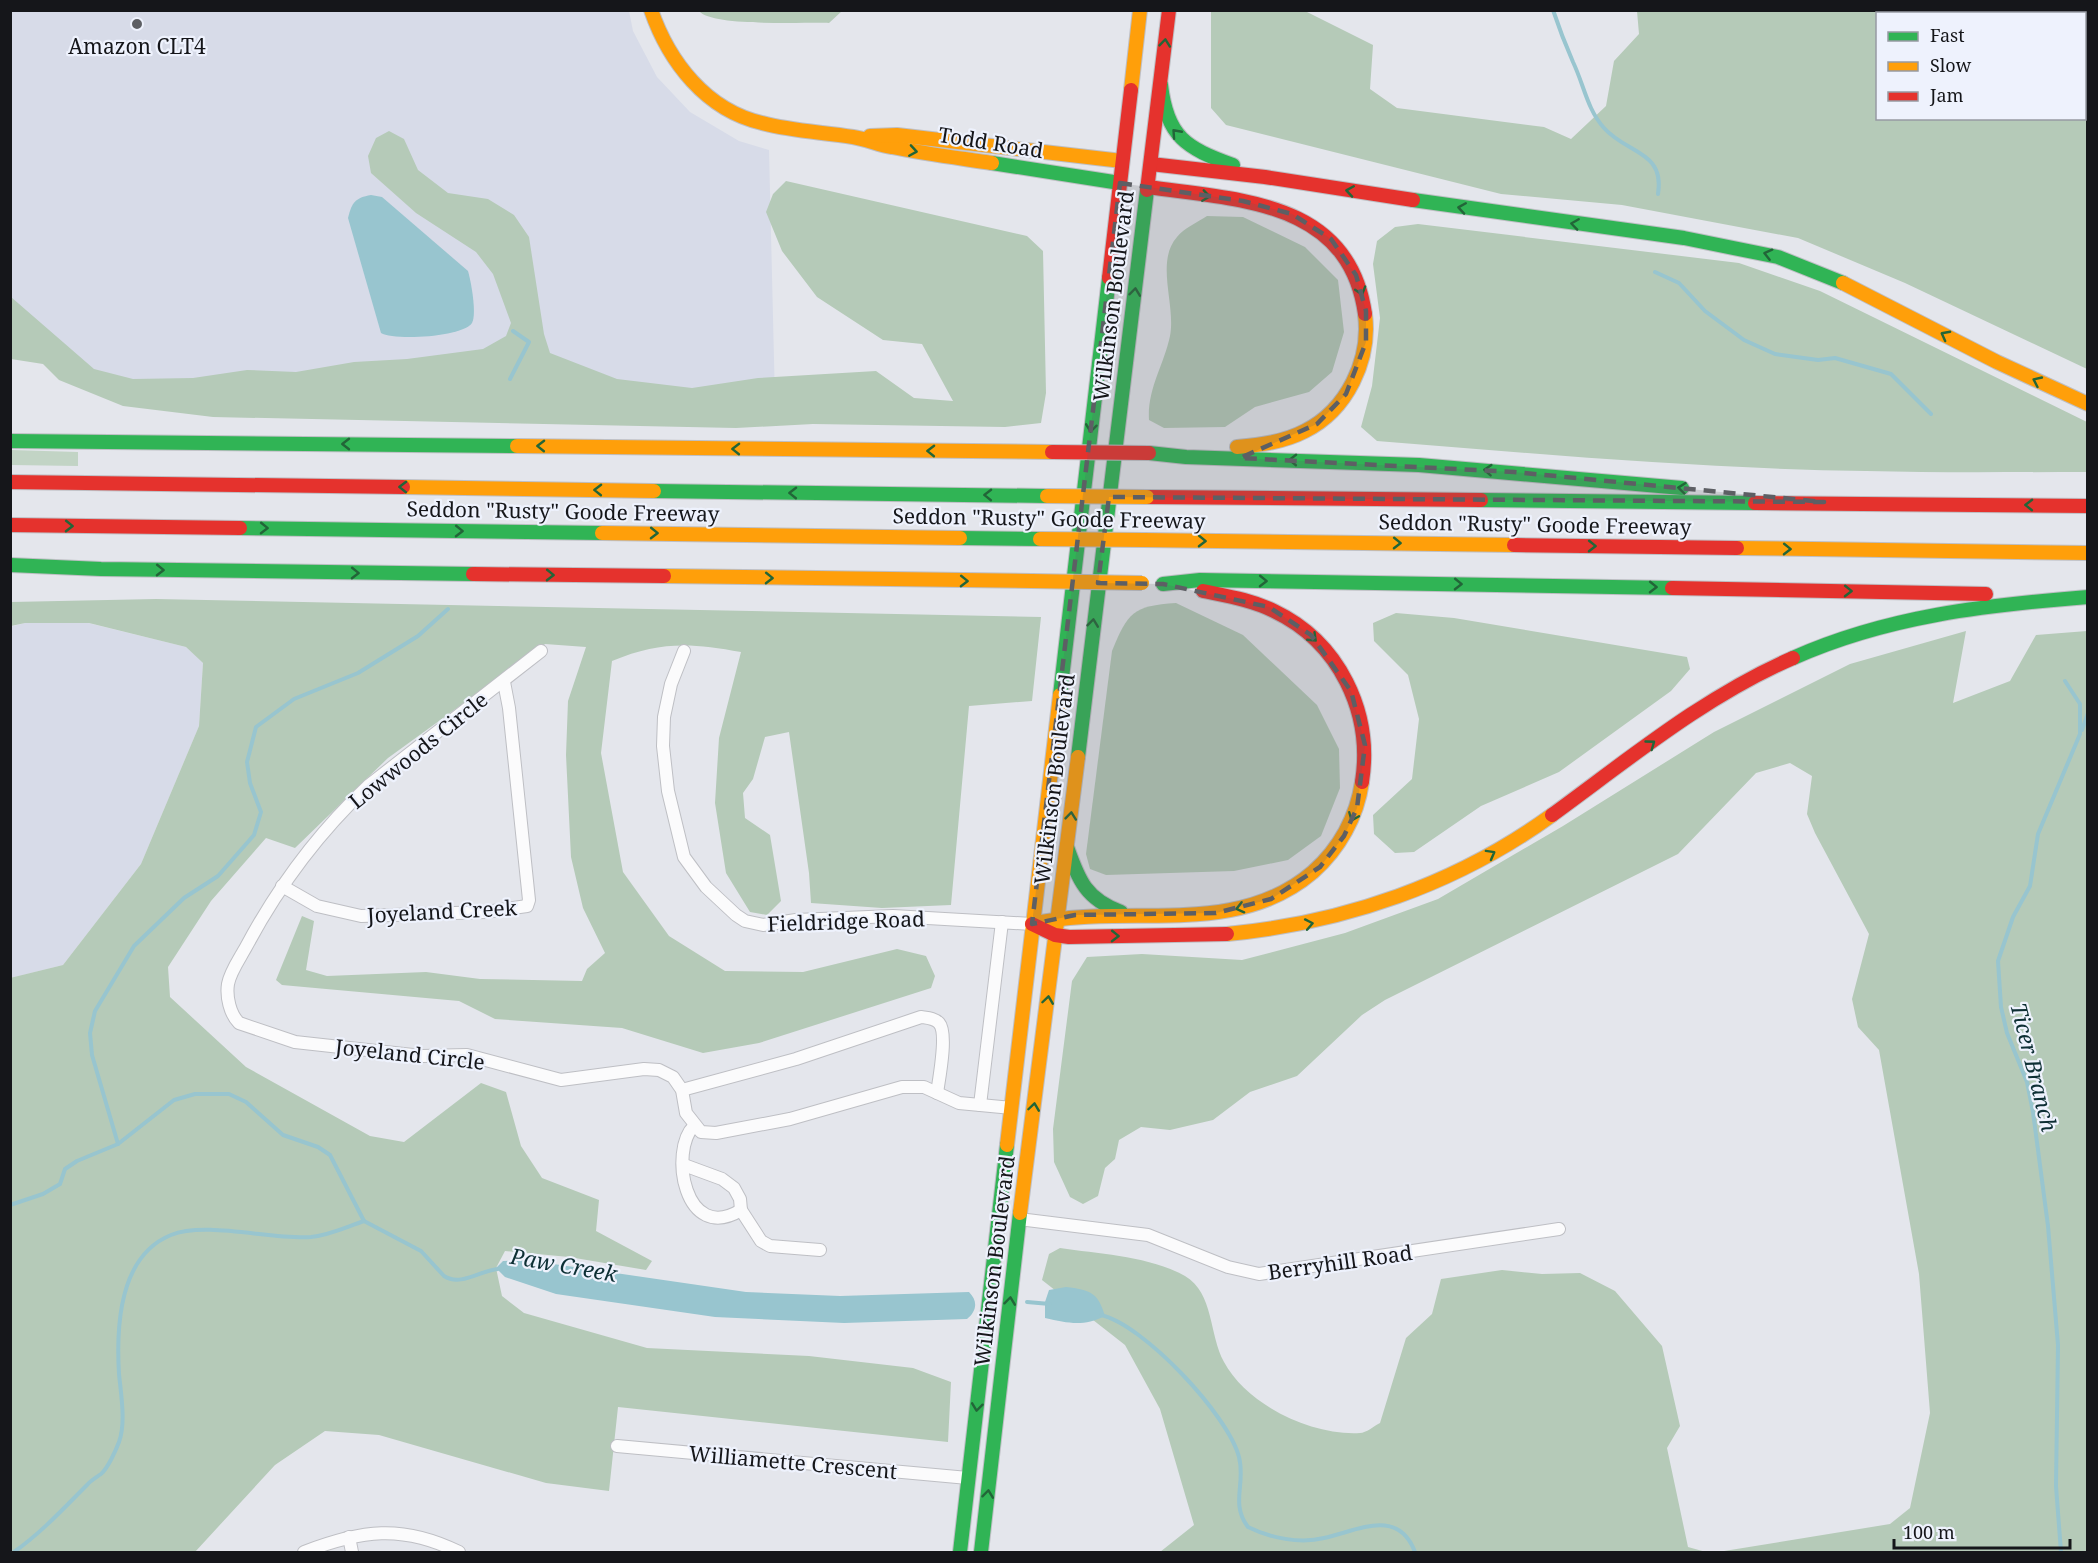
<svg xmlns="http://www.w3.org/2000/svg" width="2098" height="1563" viewBox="0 0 2098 1563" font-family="'Noto Serif',serif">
	<rect width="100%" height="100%" fill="#e4e6ec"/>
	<g fill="#d7dbe8">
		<path d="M10,11H629L633,31L657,77L690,112L739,141L769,150L775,401L93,383L11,318Z"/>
		<path d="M25,623H88L186,647L203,663L199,726L141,864L63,965L11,978L10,627Z"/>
	</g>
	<path fill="#c2d4c5" d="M11,450L78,452V466L11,465Z"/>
	<g fill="#b5cab8" fill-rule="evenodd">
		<path d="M699,11H842L829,23C804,22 712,27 699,11Z"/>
		<path d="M1211,11H1305L1373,45L1370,89L1397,108L1544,127L1571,139L1606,106L1614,61L1639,34L1637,11H2087V369L1905,283L1798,238L1622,205L1501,194L1226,125L1211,108ZM1878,14H2084V118H1878Z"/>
		<path d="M389,131L404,139L418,170L448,193L488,199L514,215L529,237L544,334L550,353L617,379L692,388L758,378L876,371L914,398L953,401L922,344L883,340L817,297L782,251L766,212L773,194L786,181L1027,236L1043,251L1046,393L1041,423L1005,427L813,424L736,428L213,417L123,406L59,380L43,364L11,359V297L94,369L133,379L193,378L247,370L296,372L354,362L407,359L483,349L506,336L511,323L493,274L476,252L416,213L371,173L368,156L376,138Z"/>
		<path d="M1207,216L1243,217L1305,247L1338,280L1344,332L1332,372L1309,392L1255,407L1225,427L1164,428L1149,420C1147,389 1164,365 1170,336C1176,305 1155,262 1177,237C1184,228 1198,222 1207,216Z"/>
		<path d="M1418,224L1739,263L1820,291L2087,422V472C2014,472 1940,473 1866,471C1703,469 1540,454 1377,441L1361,427L1372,386L1380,318L1373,264L1377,241L1395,227Z"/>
		<path d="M156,599L1041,617L1032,701L969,706L951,905L882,908L811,903L809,873L789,732L765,737L753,779L743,793L745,818L770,835L781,901L767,915L750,912L726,873L715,803L719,738L741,652C691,643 660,641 612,661L601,753L623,872L669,936L725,971L803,972L897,949L926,956L935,976L931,988L759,1043L703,1053L622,1028L495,1019L459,1001L282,985L276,980L302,916L314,921L306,970L327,976L426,972L480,979L582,981L587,969L605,953L583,908L571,857L566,755L568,701L586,647L545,644L388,758L295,848L266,838L211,901L168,967L170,997L246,1067L370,1136L404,1142L481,1083L506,1092L521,1146L542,1178L599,1200L596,1231L652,1261L646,1270L569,1257L505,1251L496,1268L502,1296L524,1313L647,1348L809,1356L913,1368L951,1382L948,1442L618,1407L609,1491L546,1483L379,1435L325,1431L275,1465L195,1552H11L10,978L63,965L141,864L199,726L203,663L186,647L89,623H25L11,626V602Z"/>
		<path d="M1176,603L1243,635L1317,705L1339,749L1340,788L1321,836L1288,860L1234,871L1106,875L1090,869L1086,854L1112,651C1128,612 1133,606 1176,603Z"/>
		<path d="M1396,613L1454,618L1687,657L1690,669L1671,691L1559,772L1481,806L1414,852L1395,853L1374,834L1373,815L1412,779L1419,719L1408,675L1374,641L1373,623Z"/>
		<path d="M1966,631L1953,703L2010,681L2036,635L2087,631V1552H1718L1890,1524L1910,1508L1930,1413L1919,1274L1879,1050L1858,1027L1852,999L1869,934L1815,833L1807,814L1812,776L1790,763L1756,773L1678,854L1385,1000L1362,1015L1297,1076L1250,1092L1213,1120L1170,1130L1141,1127L1119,1140L1115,1159L1105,1168L1098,1196L1083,1204L1070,1197L1054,1162L1053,1129L1072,981L1087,957L1142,954L1242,960L1345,933L1438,899L1563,826L1714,732L1850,664Z"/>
		<path d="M1060,1248C1100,1254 1149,1256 1185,1276C1214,1293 1209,1335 1224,1362C1247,1405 1312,1436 1360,1433C1366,1433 1374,1426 1380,1423L1406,1338L1432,1314L1441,1279L1502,1270L1542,1274L1580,1273L1615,1291L1662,1346L1680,1426L1667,1448L1688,1547L1706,1552H1160L1194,1525L1160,1409L1125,1345L1042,1280L1049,1254Z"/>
	</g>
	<g fill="#98c5cf">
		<path d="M371,195L382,197L468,271C471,281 477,314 472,323C463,337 394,341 381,333L348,218C352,202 355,198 371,195Z"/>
		<path d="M526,1260L746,1292L840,1296L969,1292C978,1301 977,1311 967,1319L844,1323L715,1317L556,1294L505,1277L496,1268L503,1261Z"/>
		<path d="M1066,1287C1090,1290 1098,1292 1105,1316C1083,1327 1068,1323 1045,1318V1302L1049,1290Z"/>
	</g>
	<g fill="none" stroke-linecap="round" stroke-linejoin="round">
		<g stroke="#98c5cf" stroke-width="4">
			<path d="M1553,10C1559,28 1566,46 1573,62C1584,85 1587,109 1604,128C1627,154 1665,151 1658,194"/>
			<path d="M1655,272L1679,283L1705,311L1744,340L1775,354L1818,360L1835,358L1891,374L1931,414"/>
			<path d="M510,379L529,342L513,331"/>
			<path d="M2082,730L2088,713"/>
			<path d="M118,1144L92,1055L90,1033L95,1011L134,946L184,898L218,876L254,835L261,812L250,783L247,762L256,727L294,699L358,673L418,636L448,609"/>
			<path d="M10,1205L43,1194L60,1184L65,1169L77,1161L118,1144L174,1100L195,1094H229L246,1102L283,1135L318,1147L330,1155L364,1221L421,1251L444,1276C461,1287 481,1270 498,1269"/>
			<path d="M1027,1302L1050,1304"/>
			<path d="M1101,1315C1144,1325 1228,1415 1239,1457C1246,1484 1230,1503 1248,1527C1270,1538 1300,1544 1324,1538C1357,1531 1398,1507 1415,1552"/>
			<path d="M14,1552C42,1532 63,1509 87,1485C91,1480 97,1477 101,1474C108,1468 116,1450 119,1442C126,1423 121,1394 119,1374C116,1325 119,1256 171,1235C206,1221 272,1240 311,1237C330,1235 346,1227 364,1221"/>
			<path d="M2061,1552L2056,1486L2058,1345L2048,1226L2033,1112L2027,1082L2007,1033L2001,1007L1998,961L2013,917L2030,886L2038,834L2080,734V704L2065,681"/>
		</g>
		<defs>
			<g id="street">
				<path d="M541,651L368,786C318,833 278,887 246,947C240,958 230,972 228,984C226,997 230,1014 239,1023L295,1042L422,1056L467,1055L561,1080L644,1069L659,1070L673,1077L682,1090L686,1113L701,1132L716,1133L790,1119L902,1087H924L959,1103L1012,1108"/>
				<path d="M684,651L671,684L664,717L663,746L668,791L684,857L706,887L736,915L745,921L763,925L796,920L893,916L1032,924"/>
				<path d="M282,886L317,906L361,916L486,912L527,906L529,900L509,708L504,682"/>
				<path d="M682,1090L796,1059L921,1017C928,1018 934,1018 939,1023C948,1033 939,1079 937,1093"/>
				<path d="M980,1105L1002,922"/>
				<path d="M694,1126C669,1150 684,1245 741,1210"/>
				<path d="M684,1165L722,1179L734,1188L740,1199L741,1210L761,1241L770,1246L820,1250"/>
				<path d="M1019,1219L1148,1235L1228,1267L1259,1274L1559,1229"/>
				<path d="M617,1446L968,1478"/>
				<path d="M349,1537L352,1552"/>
				<path d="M304,1552C361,1530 402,1524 459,1552"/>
			</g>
			<g id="fast">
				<path d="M1161,85C1167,137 1186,148 1233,165"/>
				<path d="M992,163L1120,183"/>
				<path d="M1413,200L1684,238L1778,257L1843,283"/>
				<path d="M10,441L517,446"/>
				<path d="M1149,453L1186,457L1419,465L1682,488"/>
				<path d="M654,491L1047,496"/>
				<path d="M1481,500L1755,503"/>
				<path d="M240,528L602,533"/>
				<path d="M960,538L1040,539"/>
				<path d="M10,565L101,569L473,574"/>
				<path d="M1163,584L1200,580L1672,588"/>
				<path d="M1793,658C1887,616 1986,605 2088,597"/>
				<path d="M1060,695L1109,278"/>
				<path d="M1078,757L1147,190"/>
				<path d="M1067,847C1079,881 1086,899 1121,912"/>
				<path d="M960,1552L1007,1145"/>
				<path d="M981,1552L1020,1213"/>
			</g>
			<g id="slow">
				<path d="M651,10C669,62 706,110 762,123C791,131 822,132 853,137C866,139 879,145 892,147C926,154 959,158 992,163"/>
				<path d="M1131,90L1140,10"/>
				<path d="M870,136L897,135L1122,161"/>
				<path d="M1843,283L1997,362L2088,404"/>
				<path d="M517,446L1052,452"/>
				<path d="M1237,447C1260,445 1284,442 1305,431C1347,410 1371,360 1365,314"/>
				<path d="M403,487L654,491"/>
				<path d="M602,533L960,538"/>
				<path d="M1144,540L1514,545"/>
				<path d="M1737,548L2088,553"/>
				<path d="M664,576L1032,581"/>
				<path d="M1032,924C1125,902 1234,940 1313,872C1339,849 1357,817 1362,782"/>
				<path d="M1227,934C1344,923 1457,884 1552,815"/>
				<path d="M1007,1145L1060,695"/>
				<path d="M1020,1213L1078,757"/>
			</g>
			<g id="jam">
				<path d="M1151,164L1265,177L1413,200"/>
				<path d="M1148,187C1238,200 1349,200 1365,314"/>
				<path d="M1147,190L1169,10"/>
				<path d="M1109,278L1131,90"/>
				<path d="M10,482L403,487"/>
				<path d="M1147,497L1481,500"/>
				<path d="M1755,503L2088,506"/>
				<path d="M10,525L240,528"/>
				<path d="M1514,545L1737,548"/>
				<path d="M473,574L664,576"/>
				<path d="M1672,588L1986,594"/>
				<path d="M1203,591C1227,596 1252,600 1274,611C1339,642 1373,712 1362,782"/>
				<path d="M1552,815C1629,759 1705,696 1793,658"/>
				<path d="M1032,924L1055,935L1069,937L1227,934"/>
			</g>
		</defs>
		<use href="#street" stroke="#bebfc4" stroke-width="14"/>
		<use href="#fast" stroke="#bebfc4" stroke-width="16"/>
		<use href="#slow" stroke="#bebfc4" stroke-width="16"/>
		<use href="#jam" stroke="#bebfc4" stroke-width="16"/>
		<use href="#street" stroke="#fbfbfc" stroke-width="12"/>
		<use href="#fast" stroke="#30b455" stroke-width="14"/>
		<use href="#slow" stroke="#ff9f0a" stroke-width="14"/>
		<use href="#jam" stroke="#e5322d" stroke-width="14"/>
		<defs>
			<g id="slow-bridge">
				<path d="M1047,496L1147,497"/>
				<path d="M1040,539L1144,540"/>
				<path d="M1032,581L1142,583"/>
			</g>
			<path id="jam-bridge" d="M1052,452L1149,453"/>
		</defs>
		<use href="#slow-bridge" stroke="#bebfc4" stroke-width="16" stroke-linecap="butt"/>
		<use href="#jam-bridge" stroke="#bebfc4" stroke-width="16" stroke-linecap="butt"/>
		<use href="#slow-bridge" stroke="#ff9f0a" stroke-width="14"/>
		<use href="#jam-bridge" stroke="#e5322d" stroke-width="14"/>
	</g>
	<defs><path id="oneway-chevron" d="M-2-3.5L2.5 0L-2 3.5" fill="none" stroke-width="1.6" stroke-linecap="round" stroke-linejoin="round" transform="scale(1.5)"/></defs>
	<g stroke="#226538">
		<use href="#oneway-chevron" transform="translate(1165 43) rotate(-84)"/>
		<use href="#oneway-chevron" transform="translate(1176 133) rotate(-132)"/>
		<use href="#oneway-chevron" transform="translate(913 151) rotate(9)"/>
		<use href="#oneway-chevron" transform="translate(1350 191) rotate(-171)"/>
		<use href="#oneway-chevron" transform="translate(1206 196) rotate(8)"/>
		<use href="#oneway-chevron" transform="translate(1462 208) rotate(-171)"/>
		<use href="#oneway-chevron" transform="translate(1575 224) rotate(-172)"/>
		<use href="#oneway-chevron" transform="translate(1768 254) rotate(-166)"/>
		<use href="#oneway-chevron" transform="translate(1361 291) rotate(73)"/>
		<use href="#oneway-chevron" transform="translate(1135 292) rotate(-83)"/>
		<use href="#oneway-chevron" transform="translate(1945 335) rotate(-152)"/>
		<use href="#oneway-chevron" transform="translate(2037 381) rotate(-155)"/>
		<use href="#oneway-chevron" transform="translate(1091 428) rotate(97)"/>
		<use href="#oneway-chevron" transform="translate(346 444) rotate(-180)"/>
		<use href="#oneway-chevron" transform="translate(541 446) rotate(-179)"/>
		<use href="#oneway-chevron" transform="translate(736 449) rotate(-179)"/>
		<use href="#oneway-chevron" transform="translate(931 451) rotate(-179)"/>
		<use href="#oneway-chevron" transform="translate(1293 460) rotate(-179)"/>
		<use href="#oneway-chevron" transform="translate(1488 470) rotate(-176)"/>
		<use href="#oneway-chevron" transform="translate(403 487) rotate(-179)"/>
		<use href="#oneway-chevron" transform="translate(1682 488) rotate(-174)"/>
		<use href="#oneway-chevron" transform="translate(598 490) rotate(-179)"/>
		<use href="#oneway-chevron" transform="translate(793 493) rotate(-179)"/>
		<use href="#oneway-chevron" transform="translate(988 495) rotate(-179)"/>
		<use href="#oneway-chevron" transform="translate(2029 505) rotate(-179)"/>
		<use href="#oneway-chevron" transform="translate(69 526) rotate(1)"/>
		<use href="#oneway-chevron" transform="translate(264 528) rotate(1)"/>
		<use href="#oneway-chevron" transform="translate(459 531) rotate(1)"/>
		<use href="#oneway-chevron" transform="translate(654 533) rotate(1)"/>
		<use href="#oneway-chevron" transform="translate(1202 541) rotate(1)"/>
		<use href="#oneway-chevron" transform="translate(1397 543) rotate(1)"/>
		<use href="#oneway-chevron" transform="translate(1592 546) rotate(1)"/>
		<use href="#oneway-chevron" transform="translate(1787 549) rotate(1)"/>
		<use href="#oneway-chevron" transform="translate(160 570) rotate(1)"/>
		<use href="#oneway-chevron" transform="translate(355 573) rotate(1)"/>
		<use href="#oneway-chevron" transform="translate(550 575) rotate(1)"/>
		<use href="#oneway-chevron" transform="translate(769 578) rotate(1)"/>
		<use href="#oneway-chevron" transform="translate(964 581) rotate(1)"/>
		<use href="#oneway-chevron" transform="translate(1263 581) rotate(1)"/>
		<use href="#oneway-chevron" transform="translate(1458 584) rotate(1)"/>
		<use href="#oneway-chevron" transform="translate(1653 587) rotate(1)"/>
		<use href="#oneway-chevron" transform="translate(1848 591) rotate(1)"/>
		<use href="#oneway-chevron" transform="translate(1093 623) rotate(-83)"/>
		<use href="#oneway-chevron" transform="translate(1313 638) rotate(44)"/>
		<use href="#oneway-chevron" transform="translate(1651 744) rotate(-36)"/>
		<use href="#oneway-chevron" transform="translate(1071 816) rotate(-84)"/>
		<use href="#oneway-chevron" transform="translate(1353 817) rotate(112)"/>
		<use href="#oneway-chevron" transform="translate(1491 854) rotate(-29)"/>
		<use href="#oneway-chevron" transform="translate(1240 908) rotate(166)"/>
		<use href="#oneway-chevron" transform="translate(1309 924) rotate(-11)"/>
		<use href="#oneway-chevron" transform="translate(1115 936) rotate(1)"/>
		<use href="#oneway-chevron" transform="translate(1048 1000) rotate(-82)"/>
		<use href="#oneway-chevron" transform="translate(1034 1107) rotate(-82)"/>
		<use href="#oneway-chevron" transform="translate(1010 1301) rotate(-83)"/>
		<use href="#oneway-chevron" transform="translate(977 1407) rotate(97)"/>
		<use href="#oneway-chevron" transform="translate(988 1494) rotate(-83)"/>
	</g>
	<path fill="#5d5f64" fill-opacity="0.2" stroke="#5d5f64" stroke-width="4.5" stroke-dasharray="12 8" stroke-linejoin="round" d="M1120,183L1243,201L1292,214L1331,239L1356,275L1366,311V342L1346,394L1317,424L1240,458L1514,472L1824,502L1109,497L1098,583L1163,584L1269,607L1311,635L1351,691L1365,745L1357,808L1344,836L1320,867L1271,899L1216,913L1075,915L1032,924Z"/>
	<circle fill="#5d5f64" stroke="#eef2fd" stroke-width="2" cx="137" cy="24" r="6"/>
	<g text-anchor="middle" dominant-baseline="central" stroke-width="4.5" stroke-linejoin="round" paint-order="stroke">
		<g font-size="21" fill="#15161a" stroke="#eef2fd">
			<text x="137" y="46">Amazon CLT4</text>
		</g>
		<g font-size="21" fill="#15161a" stroke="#eef2fd">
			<text transform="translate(991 142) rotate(9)">Todd Road</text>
			<text transform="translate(1113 296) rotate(-83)">Wilkinson Boulevard</text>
			<text transform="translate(563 511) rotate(1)">Seddon "Rusty" Goode Freeway</text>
			<text transform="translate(1049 518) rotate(1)">Seddon "Rusty" Goode Freeway</text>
			<text transform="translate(1535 524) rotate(1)">Seddon "Rusty" Goode Freeway</text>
			<text transform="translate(418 750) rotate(-39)">Lowwoods Circle</text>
			<text transform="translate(1054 779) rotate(-83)">Wilkinson Boulevard</text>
			<text transform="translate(442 911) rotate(-3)">Joyeland Creek</text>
			<text transform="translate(846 921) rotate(-2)">Fieldridge Road</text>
			<text transform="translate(410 1054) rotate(6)">Joyeland Circle</text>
			<text transform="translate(994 1261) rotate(-83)">Wilkinson Boulevard</text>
			<text transform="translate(1340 1262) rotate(-8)">Berryhill Road</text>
			<text transform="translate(793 1462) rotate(5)">Williamette Crescent</text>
		</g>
		<g font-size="22" font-style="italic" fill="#0d2f34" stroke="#eef2fd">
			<text transform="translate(2035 1067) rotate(76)">Ticer Branch</text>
			<text transform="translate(564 1264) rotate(10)">Paw Creek</text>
		</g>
	</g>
	<rect width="2098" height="1563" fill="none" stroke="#15161a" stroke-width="24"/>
	<rect x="1876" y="12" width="210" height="108" fill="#eef2fd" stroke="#979aa2" stroke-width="1.5"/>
	<rect x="1888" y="32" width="30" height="9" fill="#30b455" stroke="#979aa2" stroke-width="1.5"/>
	<text x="1930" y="42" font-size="18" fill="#15161a">Fast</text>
	<rect x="1888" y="62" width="30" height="9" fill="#ff9f0a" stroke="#979aa2" stroke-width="1.5"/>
	<text x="1930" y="72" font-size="18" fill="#15161a">Slow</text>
	<rect x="1888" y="92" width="30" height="9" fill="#e5322d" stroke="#979aa2" stroke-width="1.5"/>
	<text x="1930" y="102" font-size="18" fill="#15161a">Jam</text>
	<path d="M1894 1539v9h176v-9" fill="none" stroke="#15161a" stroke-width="3"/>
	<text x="1903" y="1539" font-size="18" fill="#15161a" stroke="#eef2fd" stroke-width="4.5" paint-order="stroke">100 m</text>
</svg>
